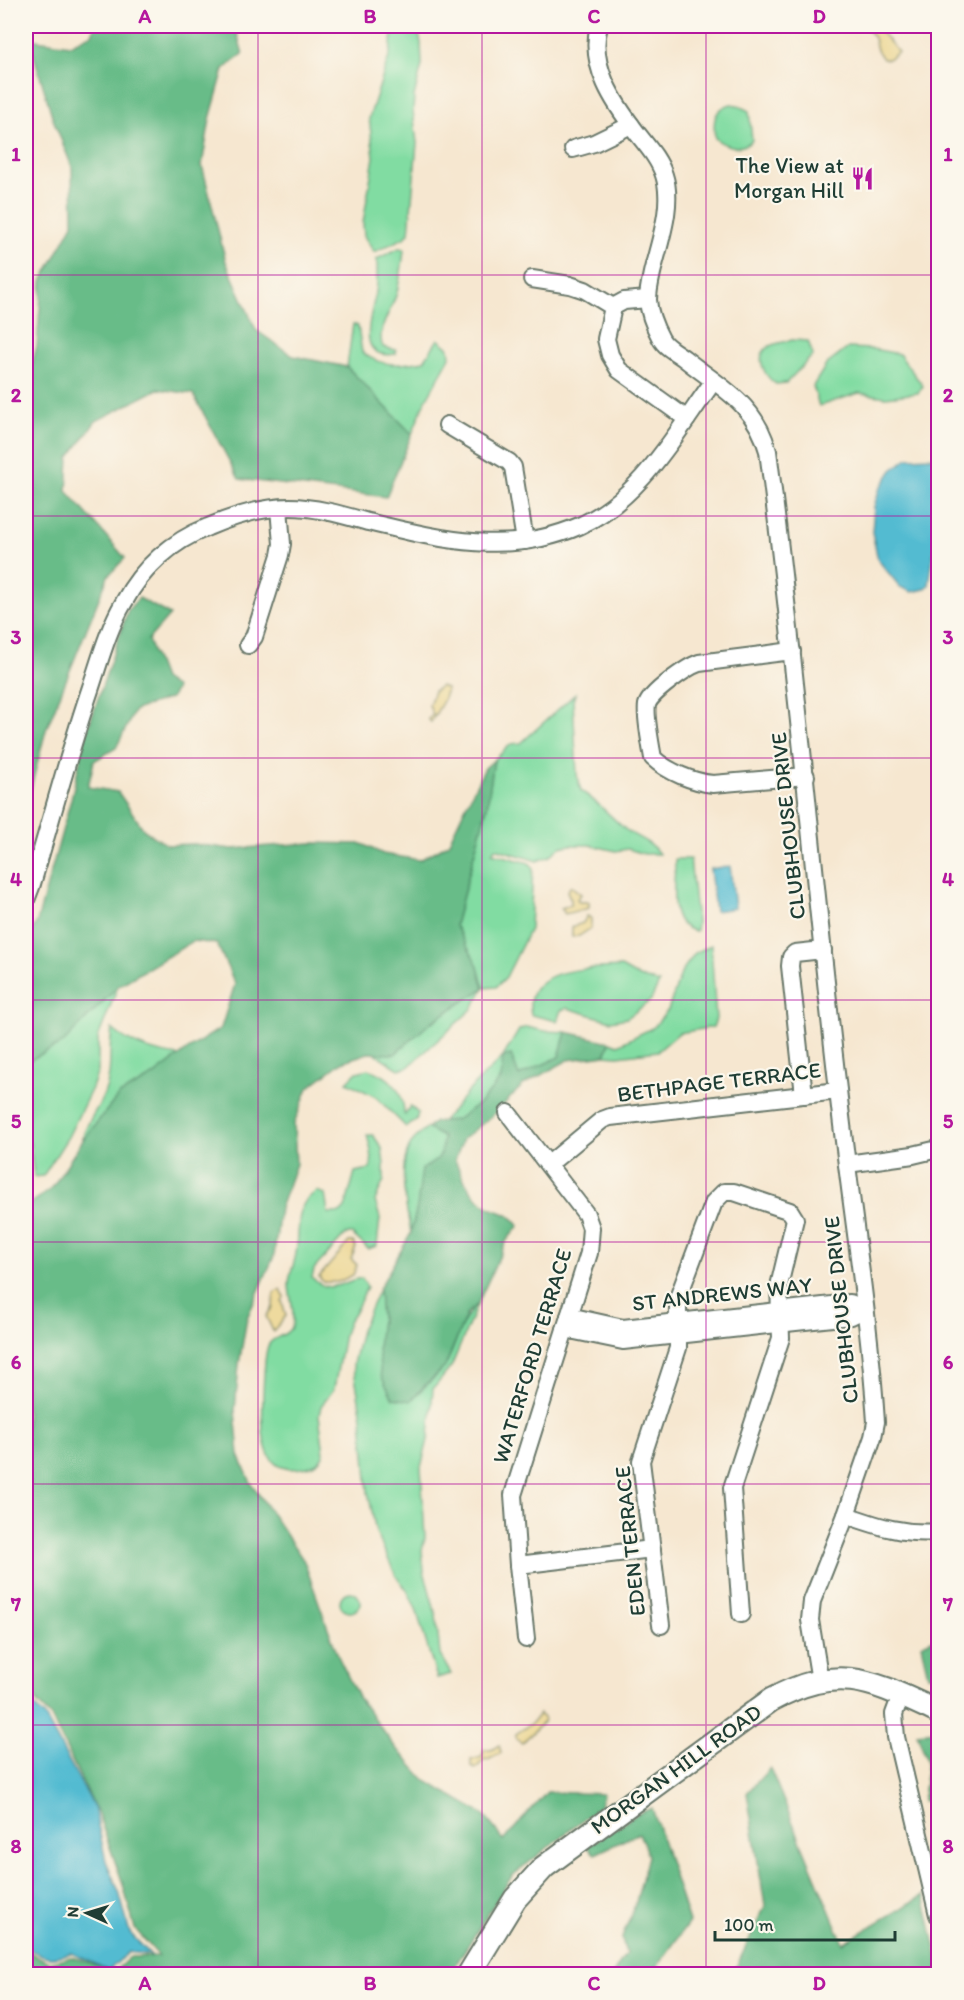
<svg xmlns="http://www.w3.org/2000/svg" width="964" height="2000" viewBox="0 0 964 2000" font-family="Itim,sans-serif">
	<rect width="100%" height="100%" fill="#fbf7ec"/>
	<filter id="ink" filterUnits="userSpaceOnUse"><feTurbulence type="fractalNoise" baseFrequency=".0167" numOctaves="2"/><feDisplacementMap in="SourceGraphic" scale="12" xChannelSelector="R" yChannelSelector="G"/><feConvolveMatrix kernelMatrix="1 2 1 2 8 2 1 2 1" color-interpolation-filters="sRGB"/></filter>
	<filter id="wash" filterUnits="userSpaceOnUse"><feTurbulence type="fractalNoise" baseFrequency=".008" numOctaves="4" result="noise"/><feDisplacementMap in="SourceGraphic" scale="24" xChannelSelector="R" yChannelSelector="G"/><feGaussianBlur stdDeviation="1.35" result="paint"/><feColorMatrix in="noise" values="0 0 0 0 0 0 0 0 0 0 0 0 0 0 0 0 0 1.4 0 .05"/><feComposite in="paint" operator="in"/></filter>
	<g filter="url(#wash)">
		<rect width="100%" height="100%" fill="#f6e7d0"/>
		<g fill="#81dca2" stroke="#508c6b" stroke-width="1.5">
			<path d="M393,26H417L421,43L422,65L414,96L413,111L417,143L409,233L404,238L374,252L364,236L363,223L374,157L369,118L390,54Z"/>
			<path d="M731,104L737,105L749,111L752,140C743,151 725,147 715,138C713,122 713,109 731,104Z"/>
			<path d="M399,248L404,249C403,263 400,278 397,292C393,309 375,330 383,347L396,350V354C353,361 372,314 376,292C378,281 377,270 377,259Z"/>
			<path d="M353,324L358,326L362,352C381,368 401,365 424,361L438,339L449,348L450,357L424,404L412,434L347,367Z"/>
			<path d="M792,340L808,341L813,355L789,380L786,383L776,384C765,377 754,357 768,347C774,343 785,342 792,340Z"/>
			<path d="M848,348L873,349L899,354L923,386L918,393L886,397L859,393L819,406L813,386L826,365Z"/>
			<path d="M575,694L573,701L577,775L581,791C598,802 610,816 625,829C636,838 651,841 659,854H644L628,849L616,851L590,845H570L560,847L550,856L537,861L495,848L492,853L529,863L533,867L530,929L506,977L496,987L484,988L472,1009L408,1067L399,1069L374,1053L395,1054L430,1023L484,988L477,964L455,925L487,807L494,760L511,744L521,743Z"/>
			<path d="M675,859H690L697,922L696,931C664,926 676,881 675,859Z"/>
			<path d="M711,945L716,1019L713,1027L679,1033L658,1051L618,1056L605,1055L610,1042L618,1045L654,1027L668,1010L682,971L695,953Z"/>
			<path d="M621,967L639,977L659,983L651,1000L627,1018L611,1021L567,1008L561,1010L557,1021L531,1015C521,966 589,969 621,967Z"/>
			<path d="M118,986L98,1038V1071L92,1088L68,1137L43,1176L34,1177L30,1144L26,1138V1062L63,1043Z"/>
			<path d="M526,1027L545,1031L566,1032L559,1057L519,1076L511,1055L501,1079L480,1103L456,1120L443,1121L473,1086L503,1057L519,1030Z"/>
			<path d="M112,1029C131,1045 154,1053 179,1056L153,1076L119,1095L82,1141C85,1123 98,1110 104,1094C113,1073 108,1051 112,1029Z"/>
			<path d="M368,1069C390,1075 404,1091 404,1114L405,1115L410,1106L418,1113L416,1121L406,1127L376,1097L347,1082L357,1072Z"/>
			<path d="M427,1128L443,1137L442,1150L417,1207L411,1233C406,1207 396,1164 413,1141C417,1136 422,1132 427,1128Z"/>
			<path d="M367,1135H373L382,1148L384,1165V1180L375,1201L380,1218L377,1246L368,1249L352,1234H346L314,1269L312,1278C331,1296 342,1281 362,1278L367,1287L356,1310L349,1320L344,1334L334,1389L321,1406L319,1415L324,1453C319,1469 290,1473 276,1464C267,1457 264,1441 263,1431C262,1418 263,1352 269,1344C275,1335 288,1337 292,1325C296,1312 289,1297 289,1284C289,1274 295,1263 296,1253C299,1238 297,1221 302,1207C305,1200 311,1195 317,1191L325,1194L328,1213H340L345,1208L355,1172L370,1169C374,1156 370,1148 367,1135Z"/>
			<path d="M379,1289L381,1319L378,1349L420,1392C427,1382 441,1375 446,1364C457,1344 460,1320 477,1305L451,1367L433,1389L429,1436L421,1467L425,1538L422,1550L424,1571L436,1615L440,1655L451,1674L437,1678L416,1609L407,1590L396,1576L376,1532L368,1492L362,1418L353,1364L361,1330Z"/>
			<circle cx="350" cy="1602" r="10"/>
		</g>
		<g fill="#68bc88" stroke="#447c5e" stroke-width="1.5">
			<path d="M95,26H235L243,54L224,69L210,119L202,165L226,262L256,330L293,356L347,367L412,434L386,497L239,479L193,394L158,389L96,421L69,458L67,491L125,558L108,576L46,730L26,806V387L37,346L42,281L73,224L72,167L53,119L29,39L70,45L92,34Z"/>
			<path d="M139,598L170,615L148,640L163,679L176,688L171,698L135,710L116,748L94,761L88,787L118,792L144,830L167,845L194,844L232,849L311,843L362,844L383,854L420,860L448,844L474,789L485,768L494,760L487,807L455,925L477,964L484,988L430,1023L395,1054L368,1053L342,1062L308,1088L294,1124L296,1164L280,1208L274,1256L247,1318L239,1364L235,1410L239,1455L251,1483L304,1561L338,1656L358,1697L392,1743L426,1781L483,1814L504,1840L547,1792L603,1794L600,1806L512,1876L453,1969L460,1974H26V1951L49,1962L71,1957L115,1971L130,1957L159,1956L135,1929L122,1881L98,1814L51,1717L26,1691V1207L52,1188L82,1141L119,1095L153,1076L188,1049L221,1028L235,984L217,944L193,941L118,986L63,1043L26,1062V940L37,922L71,799L86,734L128,610Z"/>
			<path d="M566,1032L610,1042L605,1055L568,1060L523,1085L492,1116L463,1139L455,1160C462,1177 469,1192 484,1204C497,1214 509,1210 519,1226L507,1240L477,1305L467,1313L445,1367L426,1384L411,1401L393,1398L381,1376L378,1349L381,1319L379,1289L411,1233L417,1207L422,1169C439,1160 442,1158 443,1137L427,1128L435,1122L456,1120L480,1103L501,1079L503,1057L511,1055L519,1076L559,1057Z"/>
			<path d="M938,1637V1676L928,1675L921,1645Z"/>
			<path d="M936,1731L938,1733V1804L923,1801L927,1761L917,1733Z"/>
			<path d="M770,1768L843,1943L924,1895L938,1959V1974H733L765,1906L747,1793Z"/>
			<path d="M652,1808L689,1922L652,1974H613L626,1954L622,1938L636,1902L648,1856L639,1833L595,1854L587,1847L637,1814Z"/>
		</g>
		<g fill="#eeda9e" stroke="#868c69" stroke-width="1.5">
			<path d="M865,26H876L898,52L888,59H883L877,50L874,38Z"/>
			<path d="M441,686L447,689L443,701L431,722L428,719L433,715L429,705L434,691Z"/>
			<path d="M571,886L581,894L577,899L579,902H589V908L565,914L561,908L571,905V900L567,891Z"/>
			<path d="M587,916L591,918V928L579,936L572,937V927L583,923Z"/>
			<path d="M349,1242H353L356,1247L351,1259L357,1265L353,1275L338,1282H323L319,1277Z"/>
			<path d="M281,1289L284,1297L282,1301L286,1316L273,1331L266,1316L273,1307L274,1293Z"/>
			<path d="M539,1714L544,1719L543,1722L522,1743L516,1739V1734L532,1723Z"/>
			<path d="M499,1745L501,1753L488,1760L485,1759L475,1769L471,1766V1760L482,1757L484,1750H491Z"/>
		</g>
		<g fill="#53bbd1" stroke="#397c82" stroke-width="1.5">
			<path d="M932,457L938,460V539L934,549L929,585L925,589L912,592L900,587L878,560L872,532L874,507L879,490L892,470L908,458Z"/>
			<path d="M730,866L735,908L715,911L710,869Z"/>
			<path d="M26,1698L45,1717L94,1807L106,1861L119,1892L130,1933L151,1955L129,1952L109,1970L71,1953C51,1959 44,1959 26,1947Z"/>
		</g>
	</g>
	<g filter="url(#ink)">
		<g fill="none" stroke-linecap="round" stroke-linejoin="round">
			<defs>
				<g id="minor">
					<path d="M599,26C588,65 614,103 637,133C647,146 659,159 664,175C674,205 659,243 652,273C650,282 648,291 648,300C649,314 654,326 661,339C665,347 677,353 685,359C721,388 755,403 768,451C796,664 813,877 838,1090C850,1201 869,1311 876,1422L873,1437L846,1515L812,1601L810,1620L820,1681"/>
					<path d="M573,149L594,143L631,125"/>
					<path d="M532,279L570,285L585,290L613,307"/>
					<path d="M648,299L624,301L613,307L606,339L610,355L619,370L687,419"/>
					<path d="M447,425L509,462L513,467L525,541"/>
					<path d="M248,645L254,637L280,555L282,544L279,508"/>
					<path d="M792,651L699,663C687,667 650,693 647,705C645,715 651,747 653,758C668,772 693,782 713,784L806,776"/>
					<path d="M26,900L31,887C51,821 68,755 90,690C100,660 108,629 124,602C142,568 172,541 208,527C234,516 261,507 290,507C316,507 343,515 368,522C439,539 508,557 579,526C640,499 675,434 713,382"/>
					<path d="M804,1095L790,966L791,957L795,953L823,950"/>
					<path d="M508,1113L586,1214L591,1228L589,1253L513,1495L518,1565L526,1639"/>
					<path d="M549,1164L602,1120L610,1117L838,1091"/>
					<path d="M847,1164L913,1155L938,1149"/>
					<path d="M569,1316L623,1328L850,1303L865,1309"/>
					<path d="M565,1329L623,1341L851,1316L865,1309"/>
					<path d="M846,1515C878,1526 903,1535 938,1532"/>
					<path d="M518,1565L652,1549"/>
					<path d="M661,1625L641,1461L678,1348V1298L714,1202L724,1192H734L790,1211L795,1219L779,1286L781,1338L732,1488L741,1614"/>
					<path d="M901,1695L894,1714L896,1737L938,1915"/>
				</g>
				<path id="major" d="M469,1974L515,1899L544,1867L771,1700C841,1662 873,1682 938,1712"/>
			</defs>
			<use href="#minor" stroke="#6a786b" stroke-width="20"/>
			<use href="#major" stroke="#6a786b" stroke-width="26"/>
			<use href="#minor" stroke="#fff" stroke-width="16"/>
			<use href="#major" stroke="#fff" stroke-width="22"/>
		</g>
	</g>
	<path fill="none" stroke="#b5179e" stroke-width="1.5" stroke-opacity="0.55" d="M258,26V1974M482,26V1974M706,26V1974M26,275H938M26,516H938M26,758H938M26,1000H938M26,1242H938M26,1484H938M26,1725H938"/>
	<defs>
		<symbol id="restaurant-bare" viewBox="-9 -9 18 18"><path d="M-5-6h1v4h1v-4h1v4h1v-4h1v5L-1.5 .5V6h-2V.5L-5-1ZM5-6V6H3V1.5H1.5Q1.5-4 5-6Z" fill="#b5179e" stroke="#fbf7ec" stroke-width="2.5" paint-order="stroke"/></symbol>
	</defs>
	<g fill-rule="evenodd">
		<use href="#restaurant-bare" x="846" y="162" width="33" height="33"/>
	</g>
	<g text-anchor="middle" dominant-baseline="central" stroke-width="4.5" stroke-linejoin="round" paint-order="stroke">
		<g font-size="22" fill="#1f3d34" stroke="#fbf7ec" text-anchor="end">
			<text x="844" y="165">The View at<tspan x="844" dy="25">Morgan Hill</tspan></text>
		</g>
		<g font-size="22" fill="#1f3d34" stroke="#fbf7ec">
			<text transform="translate(788 826) rotate(-96)">CLUBHOUSE DRIVE</text>
			<text transform="translate(719 1082) rotate(-7)">BETHPAGE TERRACE</text>
			<text transform="translate(722 1294) rotate(-6)">ST ANDREWS WAY</text>
			<text transform="translate(841 1310) rotate(-96)">CLUBHOUSE DRIVE</text>
			<text transform="translate(532 1356) rotate(-73)">WATERFORD TERRACE</text>
			<text transform="translate(630 1541) rotate(-96)">EDEN TERRACE</text>
			<text transform="translate(676 1769) rotate(-36)">MORGAN HILL ROAD</text>
		</g>
	</g>
	<rect width="964" height="2000" fill="none" stroke="#fbf7ec" stroke-width="66"/>
	<g transform="translate(87 1913) rotate(274)" stroke="#fbf7ec" stroke-width="4.5" paint-order="stroke">
	<path d="M0-4.5L10 22L0 15L-10 22Z" fill="#1f3d34"/>
	<text y="-9" font-size="16" font-weight="bold" text-anchor="middle" fill="#1f3d34">N</text>
	</g>
	<path d="M715 1931v9h180v-9" fill="none" stroke="#1f3d34" stroke-width="3"/>
	<text x="724" y="1931" font-size="18" fill="#1f3d34" stroke="#fbf7ec" stroke-width="4.5" paint-order="stroke">100 m</text>
	<rect x="33" y="33" width="898" height="1934" fill="none" stroke="#b5179e" stroke-width="2"/>
	<g font-size="20" text-anchor="middle" font-weight="bold" fill="#b5179e">
		<text x="145" y="23">A</text>
		<text x="370" y="23">B</text>
		<text x="594" y="23">C</text>
		<text x="819" y="23">D</text>
		<text x="16" y="161">1</text>
		<text x="948" y="161">1</text>
		<text x="16" y="402">2</text>
		<text x="948" y="402">2</text>
		<text x="16" y="644">3</text>
		<text x="948" y="644">3</text>
		<text x="16" y="886">4</text>
		<text x="948" y="886">4</text>
		<text x="16" y="1128">5</text>
		<text x="948" y="1128">5</text>
		<text x="16" y="1369">6</text>
		<text x="948" y="1369">6</text>
		<text x="16" y="1611">7</text>
		<text x="948" y="1611">7</text>
		<text x="16" y="1853">8</text>
		<text x="948" y="1853">8</text>
		<text x="145" y="1990">A</text>
		<text x="370" y="1990">B</text>
		<text x="594" y="1990">C</text>
		<text x="819" y="1990">D</text>
	</g>
</svg>
